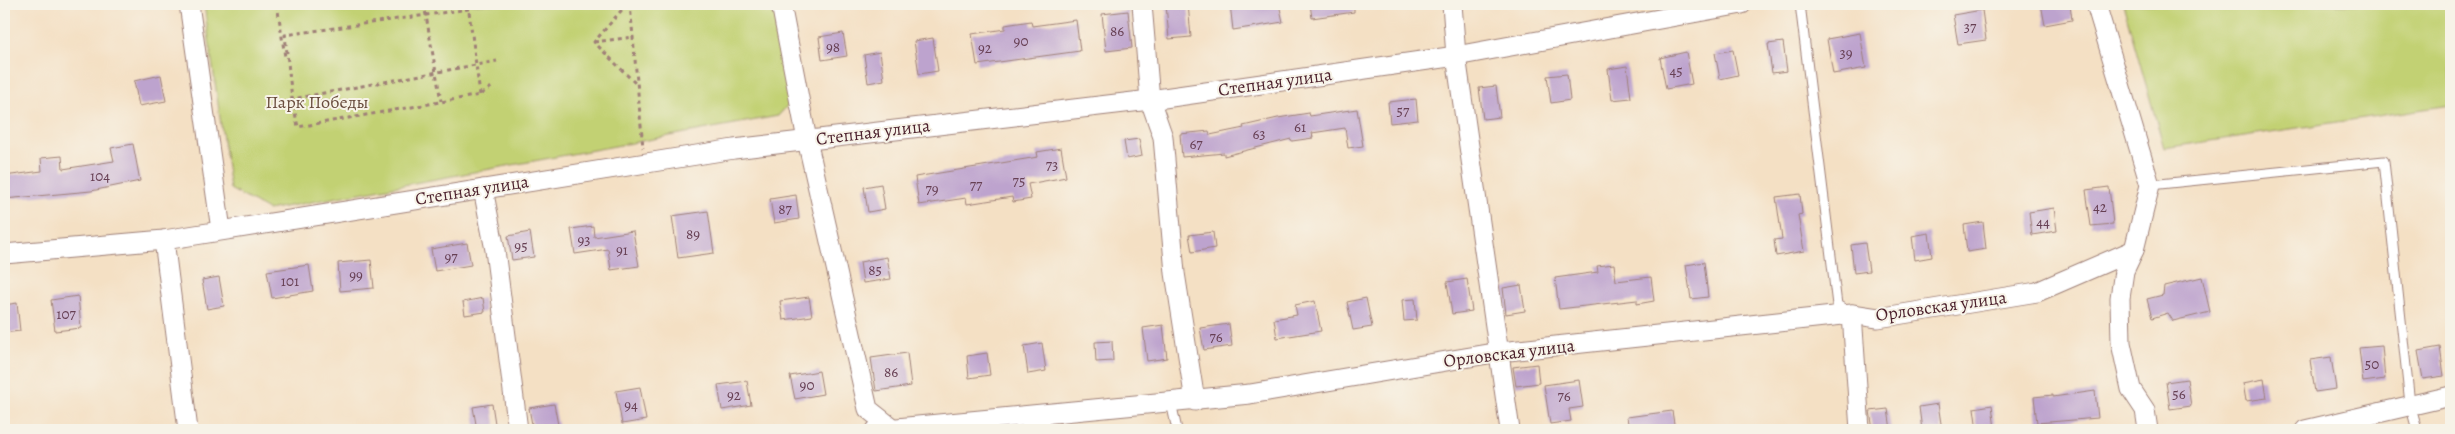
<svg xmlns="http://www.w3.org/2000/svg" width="2455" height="434" viewBox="0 0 2455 434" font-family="Alegreya,serif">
	<rect width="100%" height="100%" fill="#f7f3e8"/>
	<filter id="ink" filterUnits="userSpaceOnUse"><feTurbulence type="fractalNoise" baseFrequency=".02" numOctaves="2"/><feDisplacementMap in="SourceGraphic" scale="10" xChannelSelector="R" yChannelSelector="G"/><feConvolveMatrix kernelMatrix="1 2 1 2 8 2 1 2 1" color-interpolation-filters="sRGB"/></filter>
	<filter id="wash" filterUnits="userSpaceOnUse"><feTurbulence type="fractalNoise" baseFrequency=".0096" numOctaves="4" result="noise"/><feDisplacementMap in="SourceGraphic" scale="20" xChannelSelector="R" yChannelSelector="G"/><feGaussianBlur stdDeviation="1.12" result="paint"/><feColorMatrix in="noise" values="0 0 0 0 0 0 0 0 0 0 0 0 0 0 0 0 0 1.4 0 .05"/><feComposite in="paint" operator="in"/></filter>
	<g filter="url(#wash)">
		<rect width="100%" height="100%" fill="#f4e0c4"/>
		<g fill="#c2d173" stroke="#86784f">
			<path d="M204,4H777L795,97L778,116L268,210L230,189Z"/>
			<path d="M2123,4H2451V105L2164,148Z"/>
		</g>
		<g id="blocks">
			<g fill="#bda3ce">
				<path d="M1166,4H1188L1191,37L1169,39Z"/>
				<path d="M1230,4H1279L1283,22L1233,30Z"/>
				<path d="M1310,4H1354V12L1312,18Z"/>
				<path d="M2041,4H2070L2072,20L2045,25Z"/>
				<path d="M1982,10L1986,40L1958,44L1953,15Z"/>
				<path d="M1128,11L1132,48L1106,51L1102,14Z"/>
				<path d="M1076,20L1080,51L977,65L972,34L1005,29V25L1031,21L1032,26Z"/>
				<path d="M843,33L847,56L822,60L819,37Z"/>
				<path d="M1860,33L1866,68L1833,74L1827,39Z"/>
				<path d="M933,38L938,71L919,74L914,41Z"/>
				<path d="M1783,42L1787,71L1772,73L1768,44Z"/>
				<path d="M1733,50L1738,75L1720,79L1715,53Z"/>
				<path d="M880,52L884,80L868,83L864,55Z"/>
				<path d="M1686,52L1692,84L1666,89L1660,58Z"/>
				<path d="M1627,66L1631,98L1612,100L1608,69Z"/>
				<path d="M1567,74L1570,100L1551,103L1547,76Z"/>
				<path d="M161,75L166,101L139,106L134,81Z"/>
				<path d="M1496,86L1500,117L1483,119L1479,88Z"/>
				<path d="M1416,99L1418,120L1390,123L1388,102Z"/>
				<path d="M1357,109L1363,146L1348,148L1345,128L1312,133L1313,138L1292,141L1291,139L1224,156V153L1182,157L1180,134L1209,131L1210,135L1244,128L1243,126L1278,118L1309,113L1310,116Z"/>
				<path d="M1139,139L1142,156L1127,159L1124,141Z"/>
				<path d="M133,144L140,181L91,191L4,199V176L42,171L41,158L62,156L63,169L114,161L111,148Z"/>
				<path d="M1061,148L1066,177L1028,184L1031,199L1013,202L1012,197L967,204L966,198L919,205L915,177L1038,157L1037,152Z"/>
				<path d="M881,184L885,209L868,212L864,187Z"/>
				<path d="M2109,187L2113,224L2091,226L2086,190Z"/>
				<path d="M1800,194L1802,214L1798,215L1804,251L1776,256L1774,240L1782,239L1776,197Z"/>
				<path d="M796,195L799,219L774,223L770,199Z"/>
				<path d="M2054,208L2057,231L2032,235L2029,212Z"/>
				<path d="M708,211L714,253L678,258L672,216Z"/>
				<path d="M1983,222L1986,249L1967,252L1964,225Z"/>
				<path d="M593,226L594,237L633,231L639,266L611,270L608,249L575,254L571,229Z"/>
				<path d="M530,232L534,257L512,260L508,236Z"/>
				<path d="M1213,232L1215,248L1192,252L1189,235Z"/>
				<path d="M1929,233L1932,257L1915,260L1912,236Z"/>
				<path d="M467,243L471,265L435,271L431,249Z"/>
				<path d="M1865,243L1869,271L1854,273L1851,245Z"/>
				<path d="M887,257L891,279L863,283L860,262Z"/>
				<path d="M371,260L374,288L340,291L338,263Z"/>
				<path d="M1704,262L1708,297L1691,299L1686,265Z"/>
				<path d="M1614,264L1616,281L1651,277L1654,301L1637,304V300L1559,309L1555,278L1598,272L1597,266Z"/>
				<path d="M309,265L313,291L272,298L267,271Z"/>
				<path d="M219,277L224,306L207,309L202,280Z"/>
				<path d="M2202,277L2210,312L2173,321L2168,313L2152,318L2147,299L2163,295L2164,286Z"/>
				<path d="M1467,279L1472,311L1452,314L1447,282Z"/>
				<path d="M1521,285L1525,311L1506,314L1503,288Z"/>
				<path d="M78,296L81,328L55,331L51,300Z"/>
				<path d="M809,297L812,316L783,320L780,301Z"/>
				<path d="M483,298L485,312L465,315L463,302Z"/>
				<path d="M1366,298L1372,327L1353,330L1347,302Z"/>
				<path d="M1415,299L1417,320L1404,321L1402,300Z"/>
				<path d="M1315,301L1321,331L1277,338L1274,319L1297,315L1295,305Z"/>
				<path d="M17,303L20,331L4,333V305Z"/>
				<path d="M1229,324L1232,346L1204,350L1200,328Z"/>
				<path d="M1163,325L1167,358L1147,361L1143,328Z"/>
				<path d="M1112,341L1113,361L1096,362L1095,342Z"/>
				<path d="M1042,343L1046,371L1028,374L1024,346Z"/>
				<path d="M2382,346L2385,379L2363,382L2359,348Z"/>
				<path d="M2440,347L2444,376L2423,379L2418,351Z"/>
				<path d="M907,353L911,386L876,391L871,358Z"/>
				<path d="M987,353L990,375L969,378L967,356Z"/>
				<path d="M2331,357L2336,389L2315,392L2310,360Z"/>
				<path d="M1537,364L1539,383L1516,386L1513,367Z"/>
				<path d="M819,371L823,394L795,399L790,376Z"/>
				<path d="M2187,379L2191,406L2170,409L2166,382Z"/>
				<path d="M2264,379L2267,398L2246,401L2243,383Z"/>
				<path d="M1579,380L1583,407L1569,409L1571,421L1550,424L1544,385Z"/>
				<path d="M747,381L751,405L722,410L718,385Z"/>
				<path d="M640,387L646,420L622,424L616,391Z"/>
				<path d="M2095,391L2098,418L2037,423L2034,397L2053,395V397Z"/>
				<path d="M492,404L496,430H477L473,407Z"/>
				<path d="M554,404L559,430H533L529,408Z"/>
				<path d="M1938,404L1942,430H1922L1919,407Z"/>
				<path d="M1992,405L1995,429L1977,430L1974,408Z"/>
				<path d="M1888,409L1891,430H1873L1870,411Z"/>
				<path d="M1672,411L1675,430H1629L1627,417Z"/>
			</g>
		</g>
	</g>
	<g filter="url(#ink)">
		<use href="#blocks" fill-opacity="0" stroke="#9f8078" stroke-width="1"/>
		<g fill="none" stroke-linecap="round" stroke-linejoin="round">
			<defs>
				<g id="service">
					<path d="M1800,4L1837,305L1849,312"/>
					<path d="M2150,185L2384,161L2410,404L2417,430"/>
					<path d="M1171,402L1177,430"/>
				</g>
				<g id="minor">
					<path d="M189,4L221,230"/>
					<path d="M781,4L807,140L868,409L892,428"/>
					<path d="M1142,4L1150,100L1163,137L1175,273L1195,401"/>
					<path d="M1452,4L1456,56L1510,430"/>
					<path d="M2096,4L2150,185L2134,250L2124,271L2120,298L2121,343L2131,389L2145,410L2148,430"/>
					<path d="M483,189L495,250L518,430"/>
					<path d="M164,240L188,430"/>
					<path d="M4,254L164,240L734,149L1150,100L1456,56L1742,4"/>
					<path d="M1852,314L1860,430"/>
					<path d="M876,430L1250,394L1500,352L1852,314L1878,318L2037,292L2134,250"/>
					<path d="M2305,430L2451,396"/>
				</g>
			</defs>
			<use href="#service" stroke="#9f8078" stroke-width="11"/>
			<use href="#minor" stroke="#9f8078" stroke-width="21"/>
			<g stroke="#9f8078" stroke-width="3" stroke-dasharray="4 4" stroke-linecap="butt">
				<path d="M277,4L285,57"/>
				<path d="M424,4L441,101"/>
				<path d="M468,4L480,95"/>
				<path d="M627,4L594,42L637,85"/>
				<path d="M630,4L643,148"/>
				<path d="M469,9L285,35L292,99L497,61"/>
				<path d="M594,42L633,37"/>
				<path d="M292,98L298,127L480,95L493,86"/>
			</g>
			<use href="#service" stroke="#fff" stroke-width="9"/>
			<use href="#minor" stroke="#fff" stroke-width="19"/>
		</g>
	</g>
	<g text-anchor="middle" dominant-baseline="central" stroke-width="4" stroke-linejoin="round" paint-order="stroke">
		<g font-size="15" fill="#674054">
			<text x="1970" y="27">37</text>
			<text x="1117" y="31">86</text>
			<text x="1021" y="41">90</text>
			<text x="833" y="47">98</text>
			<text x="985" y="48">92</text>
			<text x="1846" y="53">39</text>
			<text x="1676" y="71">45</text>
			<text x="1403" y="111">57</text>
			<text x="1300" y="127">61</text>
			<text x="1259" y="134">63</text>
			<text x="1196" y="144">67</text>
			<text x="1052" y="165">73</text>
			<text x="100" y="176">104</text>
			<text x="1019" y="181">75</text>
			<text x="976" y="185">77</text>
			<text x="932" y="189">79</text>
			<text x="2100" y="207">42</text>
			<text x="785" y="209">87</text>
			<text x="2043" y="222">44</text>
			<text x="693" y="234">89</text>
			<text x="584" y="240">93</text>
			<text x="521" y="246">95</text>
			<text x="622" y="250">91</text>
			<text x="451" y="257">97</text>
			<text x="875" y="270">85</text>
			<text x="356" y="275">99</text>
			<text x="290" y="281">101</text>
			<text x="66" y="314">107</text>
			<text x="1216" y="337">76</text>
			<text x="2372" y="364">50</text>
			<text x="891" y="372">86</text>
			<text x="807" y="385">90</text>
			<text x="2179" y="394">56</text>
			<text x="734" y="395">92</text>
			<text x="1564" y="396">76</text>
			<text x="631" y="405">94</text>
		</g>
		<g font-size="18" fill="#4a1f2b" stroke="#f7f3e8">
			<text transform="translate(1275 82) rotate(-8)">Степная улица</text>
			<text transform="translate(873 132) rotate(-7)">Степная улица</text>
			<text transform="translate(472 190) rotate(-9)">Степная улица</text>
			<text transform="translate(1941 306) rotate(-8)">Орловская улица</text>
			<text transform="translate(1509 353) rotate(-7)">Орловская улица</text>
		</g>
		<g font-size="18" fill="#684c3d" stroke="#f7f3e8">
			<text x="317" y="102">Парк Победы</text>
		</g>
	</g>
	<rect width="2455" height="434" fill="none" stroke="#f7f3e8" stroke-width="20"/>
</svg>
